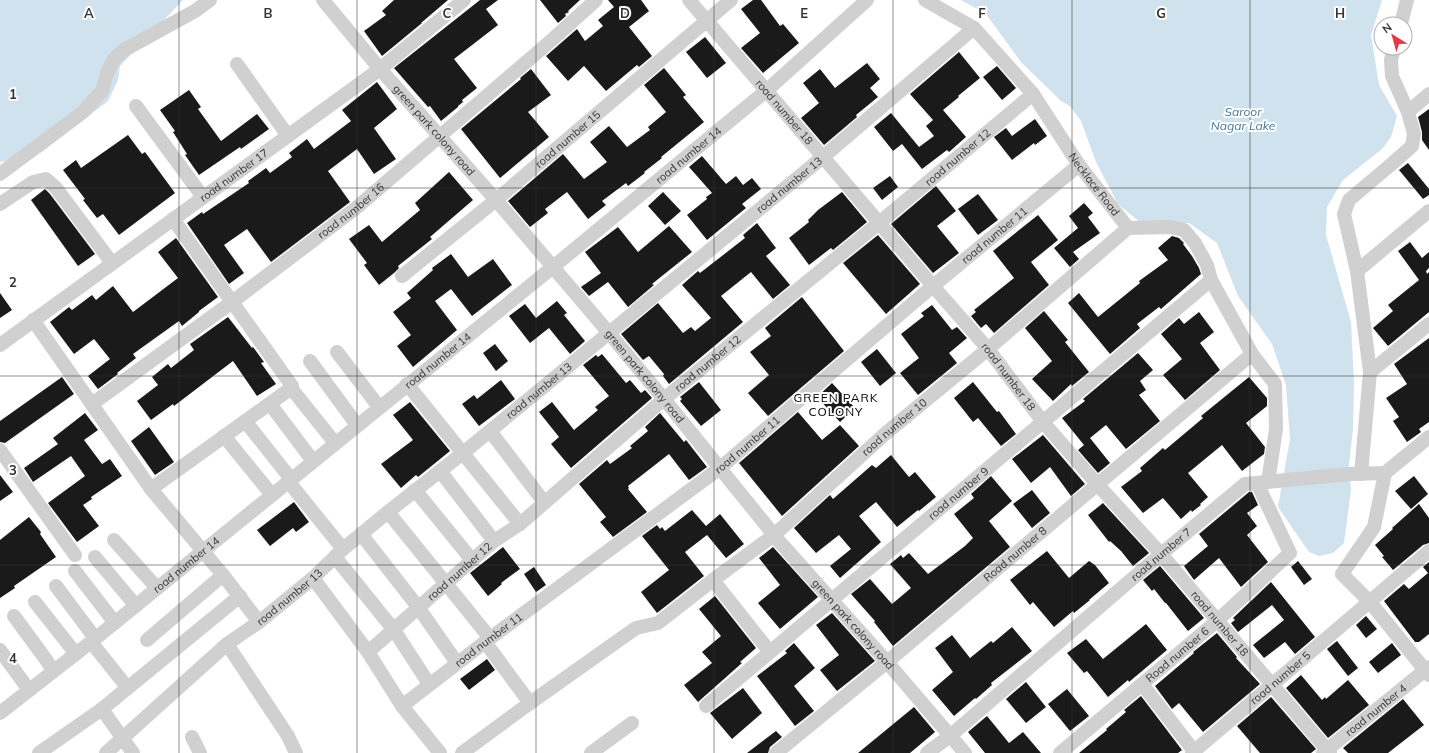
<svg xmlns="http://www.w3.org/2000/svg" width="1429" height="753" viewBox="0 0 1429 753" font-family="Mulish,sans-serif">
	<rect width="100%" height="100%" fill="#fff"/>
	<g fill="#cfe2ee">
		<path d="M0,0H183L120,66L118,80L108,101L42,152L27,159L0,162Z"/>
		<path d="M961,0H1382L1371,35L1379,85L1397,116L1391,137L1382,149L1343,180L1327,207L1326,235L1351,322L1354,383L1353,429L1349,464L1351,489L1344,543L1333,553L1319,556L1309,552L1278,507L1290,439L1286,385L1272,344L1238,296L1217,243L1189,223H1141L1118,204L1096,162L1081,121L1070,106L1061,101L1021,62L986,14Z"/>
	</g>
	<g fill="#1a1a1a">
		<path d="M394,0H448L421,23H422L382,56L364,31L386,15L382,11Z"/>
		<path d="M480,0H498L486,9L498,25L454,59L477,88L462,100L463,102L458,106V107L441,121L430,106L428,107L394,68Z"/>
		<path d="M540,0H580L568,11L569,12L565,14L566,16L558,23Z"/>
		<path d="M608,0H641L649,11L629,27L652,56L639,67L637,65L606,91L584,66L568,81L546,56L577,29L585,41L603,26L598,20L614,7Z"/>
		<path d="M753,0H761L780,26L783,24L799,43L763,73L741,48L760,33L741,9Z"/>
		<path d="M705,37L726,63L707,78L686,52Z"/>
		<path d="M959,52L980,78L958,96L959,97L943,110L966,137L949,152L947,150L922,169L902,144L893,151L874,127L891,113L919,147L934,136L926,126L933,120L910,94Z"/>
		<path d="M867,63L880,79L870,88L878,97L856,115L857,117L824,145L801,118L819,103L803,83L820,69L835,88Z"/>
		<path d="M997,66L1016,88L1002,100L983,77Z"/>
		<path d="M664,68L686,95L683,97L704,122L661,157L662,158L644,172L645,173L628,186L626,183L602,201L606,205L588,219L567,192L545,209L548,213L530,227L508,201L563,154L584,179L607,162L590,142L609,126L627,147L650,130L648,127L666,112L644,85Z"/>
		<path d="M531,69L551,95L528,112L549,137L500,178L461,129L521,79L520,78Z"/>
		<path d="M377,82L397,109L374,128L396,159L374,174L357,149L328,171L350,202L271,262L247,229L224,245L244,273L229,284L187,223L202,212L203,214L249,183L248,181L266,168L270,173L292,157L289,153L307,139L314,149L351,121L342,110Z"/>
		<path d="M189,90L201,107L198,109L221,141L257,114L269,129L241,149L240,147L199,175L185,155L187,154L173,132L175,131L160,110Z"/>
		<path d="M1429,109V150L1422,140V132L1418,117Z"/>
		<path d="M1035,119L1047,136L1035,145L1034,143L1012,160L994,137L1006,128L1012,136Z"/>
		<path d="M128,135L142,154L145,152L175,193L119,235L103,214L97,218L83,200L85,199L63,170L76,160L81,168Z"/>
		<path d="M702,156L726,184L736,176L743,185L752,178L761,189L742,204L746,208L707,240L687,215L707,199L706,197L712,193L689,167Z"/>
		<path d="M1408,163L1429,189V195L1423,199L1399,170Z"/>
		<path d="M449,172L473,200L430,237L432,239L398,266L399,268L394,273L379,285L364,265L367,263L349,239L369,225L382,242L420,210L415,203Z"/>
		<path d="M890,176L898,187L882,200L873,188Z"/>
		<path d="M936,186L956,211L937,226L959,253L933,273L891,224Z"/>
		<path d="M45,189L50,194L95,254L78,266L31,200Z"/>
		<path d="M663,192L681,211L665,225L648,206Z"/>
		<path d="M842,192L867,222L833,250L831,248L809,265L789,238L809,222L808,220L818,210Z"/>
		<path d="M978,194L998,220L978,235L958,209Z"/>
		<path d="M1084,203L1093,213L1088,217L1100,233L1073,252L1079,259L1070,267L1054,248L1078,228L1069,216Z"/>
		<path d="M1038,215L1058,240L1031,262L1049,285L994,333L986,324L981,328L971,316L976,312L974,310L1014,278L993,251Z"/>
		<path d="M757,223L776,248L766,256L790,285L773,299L751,272L721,296L743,322L669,384L663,376L664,374L649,356L643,360L621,334L658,303L683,333L691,327L695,331L711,318L682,285L698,271L700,273L745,238L743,235Z"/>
		<path d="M669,226L692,252L652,284L654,285L628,307L608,282L589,296L581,287L601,273L585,252L618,227L638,252Z"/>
		<path d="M878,235L920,284L886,314L843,263Z"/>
		<path d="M1172,236L1179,238L1184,243L1183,244L1192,256L1199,268L1201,274L1161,309L1159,307L1137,324L1140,328L1110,354L1068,303L1079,293L1098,317L1140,283L1139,281L1168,260L1158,248Z"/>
		<path d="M176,238L218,297L199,311V312L182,326L179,321L133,354L136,358L117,373L118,374L98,389L88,376L110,359L94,339L74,354L50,322L69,307L72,310L92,295L96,300L113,286L133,312L178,278L158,252Z"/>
		<path d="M1410,242L1422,258L1429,252V268L1426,271L1427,274L1429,272V312L1388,346L1373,328L1393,311L1388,305L1419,280L1398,251Z"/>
		<path d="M451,254L468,277L493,259L512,285L472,316L451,289L435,301L457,330L413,367L397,346L411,335L393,312L411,298L407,293L433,270L432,268Z"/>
		<path d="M0,293L12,310L0,318Z"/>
		<path d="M802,297L844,351L768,416L748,393L769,375L750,352L771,336L765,328Z"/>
		<path d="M557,301L567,313L564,315L585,341L570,354L549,328L530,343L509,316L525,304L536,318Z"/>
		<path d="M932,305L952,330L957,327L967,338L949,353L957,363L918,395L900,373L919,358L901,334L924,316L921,313Z"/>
		<path d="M1044,311L1068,340L1065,342L1089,372L1072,386L1071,384L1053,401L1032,379L1052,361L1025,328Z"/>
		<path d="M1199,312L1214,332L1200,343L1220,370L1185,400L1163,375L1182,359L1161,334L1179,318L1184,324Z"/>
		<path d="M228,317L252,348L253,347L264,362L261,363L276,384L257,396L233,361L174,406L173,404L151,420L137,401L158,385L152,377L168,364L171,368L194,350L190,344Z"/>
		<path d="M1429,338V422L1419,429L1421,432L1407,442L1393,421L1399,417L1386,398L1407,384L1394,364Z"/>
		<path d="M495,344L508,361L496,371L483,353Z"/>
		<path d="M877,349L896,373L880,386L861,362Z"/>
		<path d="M1138,353L1153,370L1140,381L1146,390L1139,395L1160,421L1126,449L1106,425L1090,438L1110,463L1098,473L1078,450L1084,445L1062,418L1085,401L1083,399Z"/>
		<path d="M602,354L626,383L630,380L641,393L645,390L652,398L571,468L551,444L559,437L539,412L552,402L574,430L598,410L595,407L609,396L583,365L596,355L598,357Z"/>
		<path d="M62,377L74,394L5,443L0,442V421Z"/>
		<path d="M1249,377L1267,398V406L1246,423L1265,447L1264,454L1242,471L1222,445L1188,473L1208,497L1200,504L1201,505L1192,512L1191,510L1181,519L1163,498L1143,513L1121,487L1142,471L1140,468L1163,448L1165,450L1203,418L1201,416Z"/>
		<path d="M501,380L515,399L479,426L462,404L474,395L477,399Z"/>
		<path d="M699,382L721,410L701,426L680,401L682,399L680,397Z"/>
		<path d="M973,382L997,412L999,411L1016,434L1001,446L978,418L973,422L954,398Z"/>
		<path d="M832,383L855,408L840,422L817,397Z"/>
		<path d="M410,402L450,451L418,477L416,475L401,488L381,464L413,440L393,415Z"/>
		<path d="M798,412L822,440L840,425L859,446L782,516L739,463Z"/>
		<path d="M85,413L98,430L84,440L102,464L110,459L122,476L91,497L92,499L83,505L99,526L77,542L48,503L85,476L71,456L33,482L24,468L58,444L53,438Z"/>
		<path d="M660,413L684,442L686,440L707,467L689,480L669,454L628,486L629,488L628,489L647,512L613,537L600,522L606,517L579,484L607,460L610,464L632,448L630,446L648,431L645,427Z"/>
		<path d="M149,427L174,462L155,475L131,441Z"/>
		<path d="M1043,435L1085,484L1071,496L1050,467L1031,483L1012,459Z"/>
		<path d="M891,455L909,477L915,472L936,497L919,511L918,510L897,527L876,502L859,516L881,542L840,578L830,566L851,549L839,535L816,553L794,528L830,495L833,499L872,465L876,468Z"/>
		<path d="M0,475L13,492L0,501Z"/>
		<path d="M991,476L1012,501L989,521L1010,547L893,646L874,622L875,621L851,594L870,579L892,604L911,588L890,564L901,555L903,558L909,553L928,574L965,546L973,538L954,514L974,498L971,494Z"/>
		<path d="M1414,476L1428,494L1411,509L1395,491Z"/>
		<path d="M1032,490L1050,513L1032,528L1013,504Z"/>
		<path d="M1249,492H1252L1258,505L1247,513L1257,526L1247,535L1268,562L1241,587L1219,558L1194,580L1184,566L1208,546L1199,534Z"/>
		<path d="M294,502L309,522L296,532L293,528L270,546L257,530Z"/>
		<path d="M1103,503L1149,553L1133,566L1121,551L1110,541L1109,542L1088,515Z"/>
		<path d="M1419,504L1429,518V543L1423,545L1393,570L1382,557L1384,556L1375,545L1393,529L1392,528Z"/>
		<path d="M692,510L706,526L720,514L744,544L726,558L707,535L685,552L704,576L657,613L641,592L669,570L642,536L657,525L660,529L662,527L665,531Z"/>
		<path d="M29,517L41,532L40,534L56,557L14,586L15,588L0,598V540Z"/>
		<path d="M503,547L520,569L501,583L502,584L488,596L470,573Z"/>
		<path d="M773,547L818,597L780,629L758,603L780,585L759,558Z"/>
		<path d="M1047,551L1069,578L1089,561L1095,565L1109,583L1089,600H1090L1074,613L1073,611L1054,627L1033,602L1030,605L1010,580Z"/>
		<path d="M1298,561L1312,579L1304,585L1291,567Z"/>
		<path d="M1429,562V634L1419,642H1415L1384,601L1404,584L1409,589L1428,573L1423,567Z"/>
		<path d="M1160,566L1204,618L1188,631L1166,603H1165L1154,589L1152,591L1143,580Z"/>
		<path d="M534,567L546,585L536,592L524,574Z"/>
		<path d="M1271,582L1315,637L1295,654L1285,642L1264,658L1253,645L1284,620L1272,605L1238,632L1231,623L1235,620L1233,618Z"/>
		<path d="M715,596L756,648L740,662L742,663L698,702L684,685L712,663L702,652L721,636L699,609Z"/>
		<path d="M832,613L875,661L837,691L820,670L839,655L816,625Z"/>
		<path d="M1366,616L1377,629L1366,638L1356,625Z"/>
		<path d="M1146,624L1167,650L1129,682L1128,680L1108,697L1087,671L1084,673L1067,653L1086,639L1103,659Z"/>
		<path d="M1012,627L1032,651L991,683L992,685L976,699L975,698L954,716L932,690L953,672L935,648L952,635L970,658L991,641L993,643Z"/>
		<path d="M1217,633L1237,657L1236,658L1260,684L1203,732L1179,703L1172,709L1155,686L1194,653L1193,652Z"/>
		<path d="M1337,641L1358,668L1348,676L1327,649Z"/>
		<path d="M794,643L815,668L794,686L814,711L795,726L757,676L787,653L785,651Z"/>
		<path d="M1392,643L1401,655L1378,673L1369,662Z"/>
		<path d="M487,659L495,670L469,690L460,679Z"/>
		<path d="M1301,675L1322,700L1325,697L1326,699L1348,680L1369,705L1328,738L1286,688Z"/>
		<path d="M1026,682L1046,707L1026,723L1006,699Z"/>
		<path d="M743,688L762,713L732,739L710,713Z"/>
		<path d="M1067,689L1089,716L1070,731L1048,704Z"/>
		<path d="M1141,696L1182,750L1178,753H1079L1107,730L1106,729L1126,712L1124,710Z"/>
		<path d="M1271,697L1316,749L1311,753H1260L1237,726Z"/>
		<path d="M1403,699L1424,725L1388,753H1348L1343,748Z"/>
		<path d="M914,707L935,732L916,748L910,753H858Z"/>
		<path d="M987,716L1009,743L1023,732L1041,753H985L968,732Z"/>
		<path d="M776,731L782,737L770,747L768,753H747Z"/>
	</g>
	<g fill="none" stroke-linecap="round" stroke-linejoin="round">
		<g stroke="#d0d0d0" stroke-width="14">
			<path id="s1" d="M323,0L380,69L496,200L609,333L664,399L778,540L887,662L965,753"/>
			<path id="s2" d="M689,0L933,286L988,349L1043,422L1097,484L1161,554L1330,753"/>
			<path id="s3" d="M925,0L974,28L1033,94L1079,165L1128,228L1170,227L1184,230L1195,243L1207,265L1211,280L1252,354L1275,384L1276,429L1268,482"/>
			<path d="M1401,24L1407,0"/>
			<path d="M237,64L288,136"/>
			<path d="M136,106L203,197"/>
			<path d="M1408,112L1429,94"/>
			<path d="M0,174L83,112L102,91L107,73L114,59L124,50L195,11L210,0"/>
			<path d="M0,204L33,182L46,179L56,188L112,263"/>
			<path d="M1357,271L1429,211"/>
			<path id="s4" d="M402,276L496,200L731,0"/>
			<path d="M33,320L151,489L223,575L259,622"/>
			<path id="s5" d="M0,345L380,69L464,0"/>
			<path d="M337,352L379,407"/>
			<path d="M310,361L357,425"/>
			<path d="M1370,372L1429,324"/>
			<path d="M407,384L520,524"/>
			<path d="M291,388L335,443"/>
			<path id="s6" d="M92,404L232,302L356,208L553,39L596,0"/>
			<path d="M270,404L313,461"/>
			<path d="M245,421L291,479"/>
			<path d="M490,431L544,502"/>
			<path d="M224,436L272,495"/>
			<path d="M0,450L75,555"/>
			<path d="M440,471L494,541"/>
			<path d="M1385,473L1374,527L1342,574L1370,602L1429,675"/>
			<path d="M1361,474L1370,372L1357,271L1344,214L1349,200L1394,162L1412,146L1414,134L1408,112L1392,76L1391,60L1394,48"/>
			<path d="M288,481L343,549"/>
			<path d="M151,489L290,389L292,386L173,219"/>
			<path d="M415,490L472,560"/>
			<path d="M388,512L490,638"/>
			<path d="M361,534L418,607L457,663"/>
			<path d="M114,540L157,588"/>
			<path d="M95,557L136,606"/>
			<path d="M335,557L394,630L429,684"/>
			<path d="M75,571L115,623"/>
			<path d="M313,578L368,652L402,706L440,753"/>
			<path d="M713,580L770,652"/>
			<path d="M56,586L95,638"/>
			<path d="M35,602L76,654"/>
			<path d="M14,616L47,661L53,671"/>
			<path d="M147,640L223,575"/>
			<path d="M91,642L127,687"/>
			<path d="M485,642L530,703"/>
			<path d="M227,644L288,736L296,753"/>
			<path d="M0,650L29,690"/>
			<path id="s7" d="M368,652L494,541L520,524L664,399L879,223L1033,94"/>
			<path d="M1142,684L1194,751"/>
			<path id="s8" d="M402,706L485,642L720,468L933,286L1079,165"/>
			<path id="s9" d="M706,706L1211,280"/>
			<path d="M102,709L133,753"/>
			<path id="s10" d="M0,713L91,642L553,267L766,91L867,0"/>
			<path d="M192,737L200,753"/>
			<path d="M39,753L102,709L240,596"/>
			<path id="s11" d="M106,753L227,644L259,622L313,578L343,549L388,512L463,453L823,157L974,28"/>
			<path id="s12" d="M462,753L530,703L636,628L658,623L713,580L774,535L886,433L988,349L1128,228"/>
			<path d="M591,753L632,723"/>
			<path id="s13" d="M776,753L887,662L1252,354"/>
			<path id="s14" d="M927,753L950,736L1161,554L1245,484L1350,474L1385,473L1429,437"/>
			<path id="s15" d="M1060,753L1217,621L1290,553L1257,483"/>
			<path id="s16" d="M1192,753L1429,551"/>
			<path id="s17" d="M1323,753L1429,667"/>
		</g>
	</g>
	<path fill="none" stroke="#333" stroke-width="1" stroke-opacity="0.55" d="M179,0V753M357,0V753M536,0V753M714,0V753M893,0V753M1072,0V753M1250,0V753M0,188H1429M0,376H1429M0,565H1429"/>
	<g text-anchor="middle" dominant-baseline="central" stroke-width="4" stroke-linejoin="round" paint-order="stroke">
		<g font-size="11" fill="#333" stroke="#fff">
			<text stroke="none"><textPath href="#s2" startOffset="147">road number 18</textPath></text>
			<text stroke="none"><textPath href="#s1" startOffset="171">green park colony road</textPath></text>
			<text stroke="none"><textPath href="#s4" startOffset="215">road number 15</textPath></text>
			<text stroke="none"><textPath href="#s10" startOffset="886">road number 14</textPath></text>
			<text stroke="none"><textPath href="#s7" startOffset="770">road number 12</textPath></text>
			<text stroke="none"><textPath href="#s5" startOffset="289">road number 17</textPath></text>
			<text stroke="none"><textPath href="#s3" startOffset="254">Necklace Road</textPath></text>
			<text stroke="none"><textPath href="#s11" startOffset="889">road number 13</textPath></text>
			<text stroke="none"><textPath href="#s6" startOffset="323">road number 16</textPath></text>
			<text stroke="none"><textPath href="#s8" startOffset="757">road number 11</textPath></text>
			<text stroke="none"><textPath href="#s10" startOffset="562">road number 14</textPath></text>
			<text stroke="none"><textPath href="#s7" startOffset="446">road number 12</textPath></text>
			<text stroke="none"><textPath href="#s1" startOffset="495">green park colony road</textPath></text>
			<text stroke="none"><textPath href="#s2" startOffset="494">road number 18</textPath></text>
			<text stroke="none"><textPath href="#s11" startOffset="565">road number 13</textPath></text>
			<text stroke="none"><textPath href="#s12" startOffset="544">road number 10</textPath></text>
			<text stroke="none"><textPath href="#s8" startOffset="433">road number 11</textPath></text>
			<text stroke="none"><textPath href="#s9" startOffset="330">road number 9</textPath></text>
			<text stroke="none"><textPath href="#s13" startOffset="311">Road number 8</textPath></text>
			<text stroke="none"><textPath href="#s14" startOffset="307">road number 7</textPath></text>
			<text stroke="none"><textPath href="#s10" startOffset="238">road number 14</textPath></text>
			<text stroke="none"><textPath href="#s7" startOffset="122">road number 12</textPath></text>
			<text stroke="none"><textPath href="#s11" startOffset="241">road number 13</textPath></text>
			<text stroke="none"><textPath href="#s2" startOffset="819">road number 18</textPath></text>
			<text stroke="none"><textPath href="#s1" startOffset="819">green park colony road</textPath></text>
			<text stroke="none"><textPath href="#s8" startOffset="109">road number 11</textPath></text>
			<text stroke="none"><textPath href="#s15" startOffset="153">Road number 6</textPath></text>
			<text stroke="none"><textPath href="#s16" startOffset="116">road number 5</textPath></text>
			<text stroke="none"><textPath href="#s17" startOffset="68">road number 4</textPath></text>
		</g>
		<g font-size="12" font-style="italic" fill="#3f7597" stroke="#fff">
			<text x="1243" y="111">Saroor<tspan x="1243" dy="14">Nagar Lake</tspan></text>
		</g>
		<g font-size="12" letter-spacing="1" fill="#000" stroke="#fff">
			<text x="836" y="397">GREEN PARK<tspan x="836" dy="14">COLONY</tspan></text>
		</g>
	</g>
	<g font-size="13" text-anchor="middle" font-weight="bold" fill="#333" stroke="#fff" stroke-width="4" stroke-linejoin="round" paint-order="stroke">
		<text x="89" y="18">A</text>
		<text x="268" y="18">B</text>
		<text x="447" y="18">C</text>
		<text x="625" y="18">D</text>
		<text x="804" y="18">E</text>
		<text x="982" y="18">F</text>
		<text x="1161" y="18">G</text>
		<text x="1340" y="18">H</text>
		<text x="13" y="99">1</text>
		<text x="13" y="287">2</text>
		<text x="13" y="475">3</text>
		<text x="13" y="663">4</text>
	</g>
	<g transform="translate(1393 36) rotate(323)"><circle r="19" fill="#ffffff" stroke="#adadad"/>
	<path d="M0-3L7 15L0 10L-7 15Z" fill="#e63946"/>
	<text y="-6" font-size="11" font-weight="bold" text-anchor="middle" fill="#333333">N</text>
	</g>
</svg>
